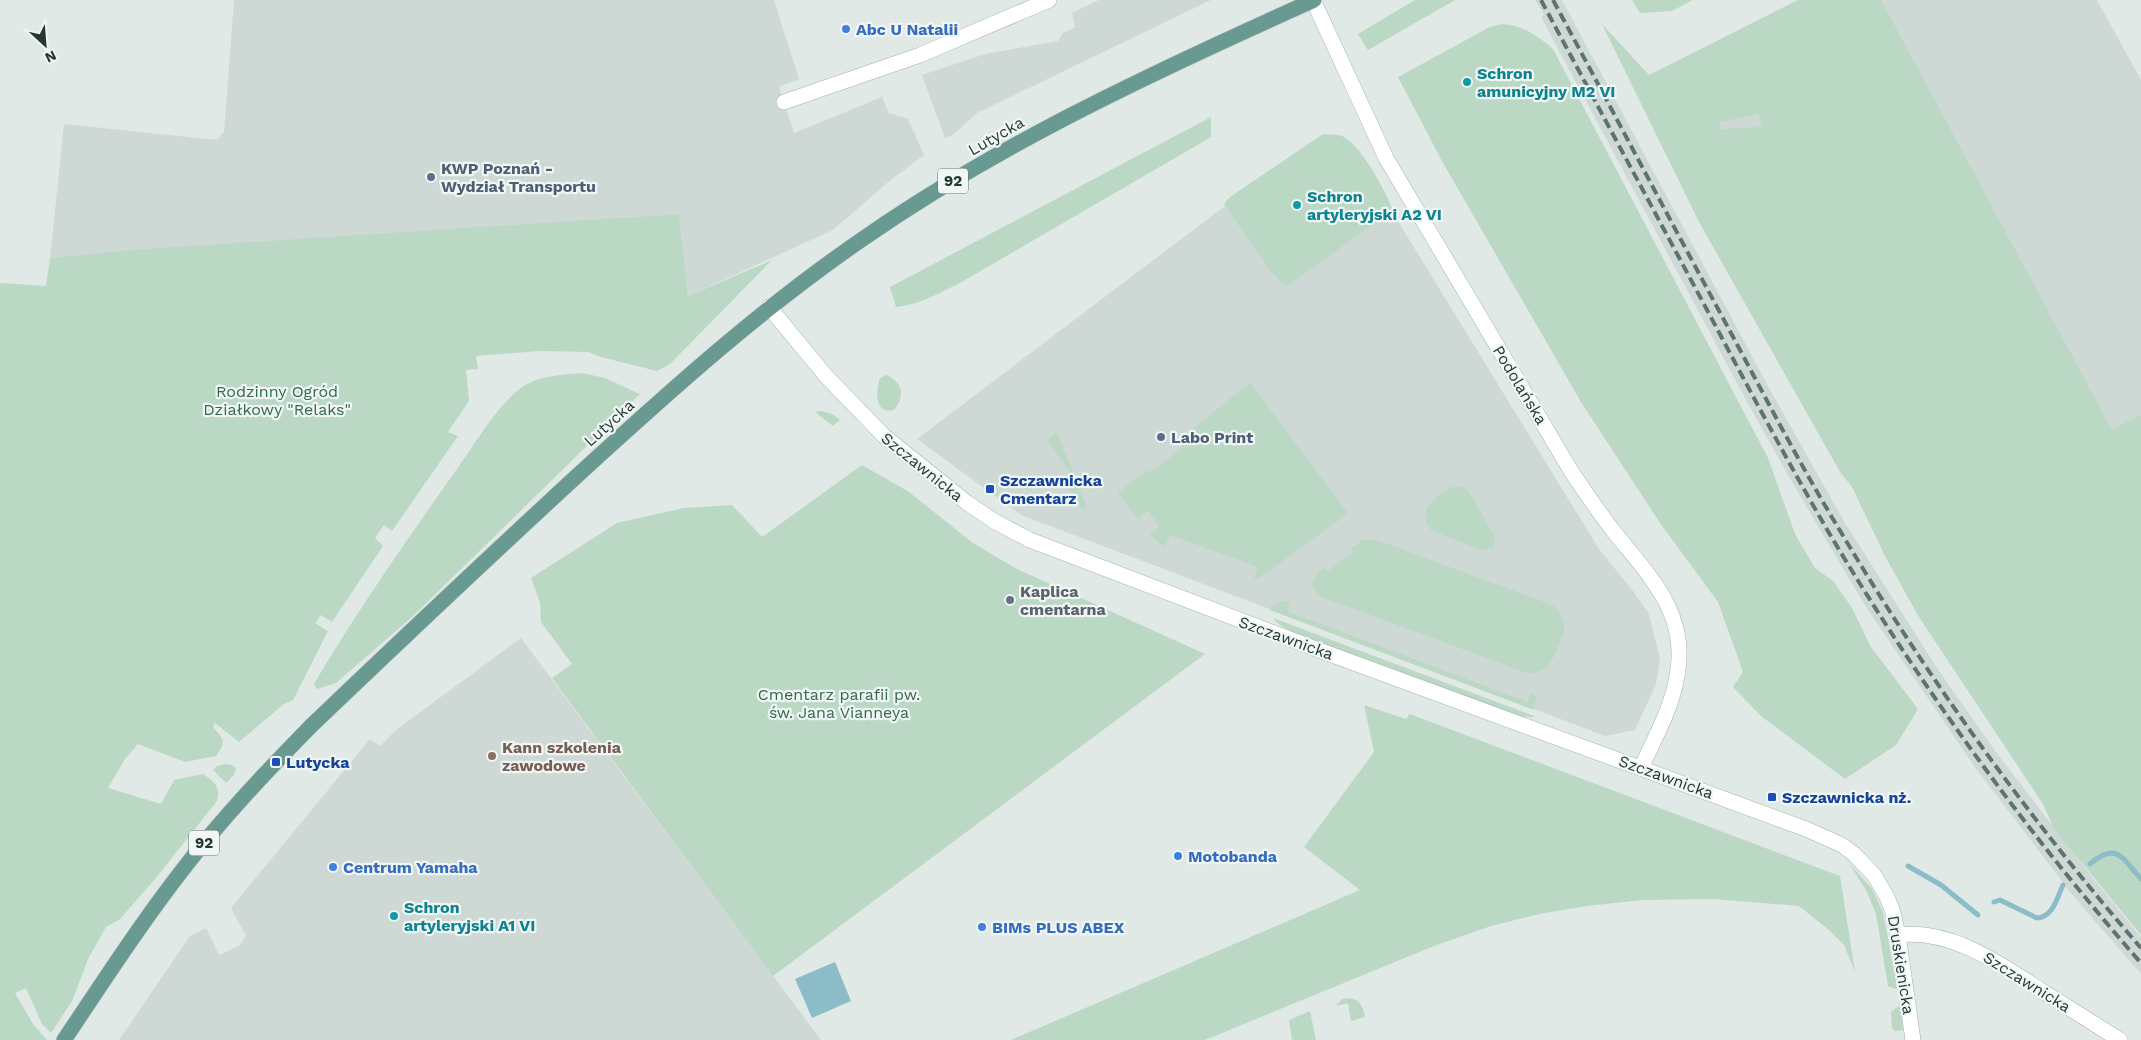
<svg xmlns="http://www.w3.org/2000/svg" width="2141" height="1040" viewBox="0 0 2141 1040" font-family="'Work Sans',sans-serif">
	<rect width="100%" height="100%" fill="#e0e9e6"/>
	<g fill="#ced9d5">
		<path d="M234,0H774L799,79L779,87L794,133L882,97L889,113L908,119L924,155L887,183L833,230L688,296L679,214L50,258L64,124L217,140L224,132Z"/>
		<path d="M1099,0H1211L977,113L953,135L945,138L922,75L985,54L1058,41L1063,33L1075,27L1072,13Z"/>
		<path d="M1535,0H1562L1769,388L1845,523L1937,668L1996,752L2095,881L2141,937V974L2074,897L1974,766L1864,604L1793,484L1746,400L1541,17L1544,15Z"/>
		<path d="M1859,0H2097L2141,80V416L1953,517L1692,91Z"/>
		<path d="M1388,205L1599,549L1633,591L1649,614L1660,659L1656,684L1635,730L1605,736L1021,515L917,439L1225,206L1284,281Z"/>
		<path d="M521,638L821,1040H119L190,936L206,928L219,955L239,946L246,936L231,908L370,739L380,746L396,730Z"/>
	</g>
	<g fill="#bbd8c5" fill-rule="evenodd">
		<path d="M1415,0H1455L1368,50L1358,34Z"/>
		<path d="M1632,0H1693L1672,11L1640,13Z"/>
		<path d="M1798,0H1881L2112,430L2141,415V935L2054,829L2043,804L1919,617L1886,558L1852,487L1840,472L1699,222L1602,24L1649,75ZM1758,114L1763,127L1720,129V122Z"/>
		<path d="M1502,24C1523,25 1538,36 1553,49L1768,458L1795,534L1815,568L1833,581L1852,608L1871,647L1918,709L1896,745L1845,779L1761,716L1733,687L1743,672L1718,602L1660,523L1581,402L1443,163L1398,77L1490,27Z"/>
		<path d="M1211,117V137L960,283C939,293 919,305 896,307L890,287Z"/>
		<path d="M1323,134C1329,135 1337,134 1342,136C1361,144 1385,191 1393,210L1286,287L1271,272L1224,204L1230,197Z"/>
		<path d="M679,214L688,296L772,260L670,364L657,371L601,357L588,352L539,351L476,356L478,369L466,370L469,401L448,432L458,436L392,531L384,525L375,538L383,546L332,622L321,615L315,623L328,631L293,700L284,704L239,742L215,723L213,727C225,740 226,741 216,756L185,762L138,744L125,759L108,788L161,804L174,780L203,774C214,782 221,786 217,801L155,879L120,919L106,927L89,957L72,1001L51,1033L42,1024L26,988L15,993L33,1024L47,1040H0V283L46,286L50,258L146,249Z"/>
		<path d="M582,373L605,378L640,394L412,617L336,683L317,689L314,684C358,609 409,537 459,466C476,442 502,398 527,384C544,375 563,375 582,373Z"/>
		<path d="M887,375C903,383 905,396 894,410C874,415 876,391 880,378Z"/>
		<path d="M1250,383L1347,512L1346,515L1258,579L1254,578L1258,567L1170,535L1165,546L1158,543L1150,534L1159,526L1148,511L1138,519L1118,493L1147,470L1150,473L1183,447L1178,440Z"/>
		<path d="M821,411L832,414L840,420L833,426L815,412Z"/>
		<path d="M1057,433L1086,505L1087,508L1083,510L1065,485L1075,478L1048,442L1051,436Z"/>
		<path d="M862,465L909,492L973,543L1017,569L1205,654L773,976L552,678L572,664L541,622L540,603L531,578L617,523L684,508L732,505L762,537Z"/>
		<path d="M1452,487H1461L1468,490L1495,537L1493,548L1482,550L1432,531L1426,524L1427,507L1439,495Z"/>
		<path d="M1363,540H1377L1555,606C1559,612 1563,617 1564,624C1565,631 1561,638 1559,644C1552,661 1548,674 1527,673L1322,597L1316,593L1312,583L1318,572L1325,567L1328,571L1353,552L1351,548Z"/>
		<path d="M1285,601H1291L1287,611L1527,702L1532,692L1537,697L1534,710L1270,610L1273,605Z"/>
		<path d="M1273,618L1534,716L1533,717L1518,716L1292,632L1277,623Z"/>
		<path d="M1364,705L1406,719L1410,714L1840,876L1855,972L1844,945L1829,930L1799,906L1714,899L1643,900L1587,906L1539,914L1491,926L1434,946L1205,1040H1011L1360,890L1304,847L1374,752Z"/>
		<path d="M225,764L232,765L236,768L234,775L226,783L213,770L217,766Z"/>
		<path d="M1849,863L1872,889L1883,912L1898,990L1888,986L1876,914L1867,892Z"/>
		<path d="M1350,998C1361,1000 1363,1008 1365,1017L1351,1021L1348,1003L1336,1006L1342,999Z"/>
		<path d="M1900,1005L1903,1030L1895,1031L1892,1028L1891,1012Z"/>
		<path d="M1310,1011L1316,1040H1292L1289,1020Z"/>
	</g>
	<path fill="#8dbcc9" d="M835,962L851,1001L812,1018L795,979Z"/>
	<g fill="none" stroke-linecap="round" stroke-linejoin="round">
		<g stroke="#8dbcc9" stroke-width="5">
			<path d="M2090,864C2117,841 2122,858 2141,879"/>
			<path d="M1908,866L1941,885L1978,915"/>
			<path d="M1994,902L2000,900L2037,918C2053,917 2057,898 2063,885"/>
		</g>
		<defs>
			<g id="street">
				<path d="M784,102L920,55L1049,0"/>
				<path d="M1898,935C1951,928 2000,964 2042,991C2068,1007 2094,1024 2120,1040"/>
			</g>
			<g id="secondary">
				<path d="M1313,0L1386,158L1571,471C1585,492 1599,513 1615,533C1650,577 1689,614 1677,676C1672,708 1654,739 1641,768"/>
				<path d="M769,307L826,376L884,436L966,502L994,521L1030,540L1316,649L1806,829L1842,845L1854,854L1874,875L1887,897L1893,912L1898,935L1913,1040"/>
			</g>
			<path id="primary" d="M64,1040C103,982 141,923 184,868C223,817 267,771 311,726C400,641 489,557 579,474C671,390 764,306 867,236C993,149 1131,83 1270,20"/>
		</defs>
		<use href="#street" stroke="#a4b0ad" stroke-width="16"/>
		<use href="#secondary" stroke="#a1b4ae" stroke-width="16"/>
		<use href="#primary" stroke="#bdc3c2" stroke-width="16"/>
		<use href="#street" stroke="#fff" stroke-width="15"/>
		<use href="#secondary" stroke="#fff" stroke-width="15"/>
		<use href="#primary" stroke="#699a91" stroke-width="15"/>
		<g stroke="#5d736f" stroke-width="4" stroke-dasharray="10 5" stroke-linecap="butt">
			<path d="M1541,0C1596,103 1651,205 1706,308C1747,385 1788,463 1832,538C1922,688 2026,832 2141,963"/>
			<path d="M1553,0C1608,102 1662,205 1717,307C1758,383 1797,460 1842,534C1929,680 2029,819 2141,948"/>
		</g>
		<defs>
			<path id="primary-bridge" d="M1270,20L1314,0"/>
		</defs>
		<use href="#primary-bridge" stroke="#bdc3c2" stroke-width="16" stroke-linecap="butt"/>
		<use href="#primary-bridge" stroke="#699a91" stroke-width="15"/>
	</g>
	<g fill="#3f7fe0" stroke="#f0f6f4" stroke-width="2">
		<circle cx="846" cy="29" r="5"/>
		<circle cx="1178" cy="856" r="5"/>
		<circle cx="333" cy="867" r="5"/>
		<circle cx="982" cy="927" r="5"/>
	</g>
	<g fill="#0f9aa8" stroke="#f0f6f4" stroke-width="2">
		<circle cx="1467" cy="82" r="5"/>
		<circle cx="1297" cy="205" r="5"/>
		<circle cx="394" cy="916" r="5"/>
	</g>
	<g fill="#5c6f8a" stroke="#f0f6f4" stroke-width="2">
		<circle cx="431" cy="177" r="5"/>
		<circle cx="1161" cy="437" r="5"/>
	</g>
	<g fill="#1a4fb4" stroke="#f0f6f4" stroke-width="2">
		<rect x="985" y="484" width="10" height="10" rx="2.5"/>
		<rect x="271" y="757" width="10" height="10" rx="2.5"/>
		<rect x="1767" y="792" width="10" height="10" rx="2.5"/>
	</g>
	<circle fill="#6b7280" stroke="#f0f6f4" stroke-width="2" cx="1010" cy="600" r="5"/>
	<circle fill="#8d6e63" stroke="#f0f6f4" stroke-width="2" cx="492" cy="756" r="5"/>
	<g text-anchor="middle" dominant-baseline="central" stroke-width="4.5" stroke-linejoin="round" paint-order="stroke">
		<g fill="#f0f6f4" stroke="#60716d" stroke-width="1">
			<rect x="938" y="168.5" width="30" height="25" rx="4"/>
			<rect x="189" y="830.5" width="30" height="25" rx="4"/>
		</g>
		<g font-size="15" font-weight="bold" fill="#233833">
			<text x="953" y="181">92</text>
			<text x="204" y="843">92</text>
		</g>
		<g font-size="16" font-weight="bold" fill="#366cbe" stroke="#f0f6f4" text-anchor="start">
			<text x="856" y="29">Abc U Natalii</text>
			<text x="1188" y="856">Motobanda</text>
			<text x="343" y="867">Centrum Yamaha</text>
			<text x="992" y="927">BIMs PLUS ABEX</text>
		</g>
		<g font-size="16" font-weight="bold" fill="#0d838f" stroke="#f0f6f4" text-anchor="start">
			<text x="1477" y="73">Schron<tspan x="1477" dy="18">amunicyjny M2 VI</tspan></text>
			<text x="1307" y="196">Schron<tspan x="1307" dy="18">artyleryjski A2 VI</tspan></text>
			<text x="404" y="907">Schron<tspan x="404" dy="18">artyleryjski A1 VI</tspan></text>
		</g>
		<g font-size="16" fill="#233833" stroke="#f0f6f4">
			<text transform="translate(996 136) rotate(-30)">Lutycka</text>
			<text transform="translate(1520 385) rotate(59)">Podolańska</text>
			<text transform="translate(609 423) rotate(-42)">Lutycka</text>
			<text transform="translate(922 467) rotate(39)">Szczawnicka</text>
			<text transform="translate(1286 638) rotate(20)">Szczawnicka</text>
			<text transform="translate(1666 777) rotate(20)">Szczawnicka</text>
			<text transform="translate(1901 965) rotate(81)">Druskienicka</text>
			<text transform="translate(2027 982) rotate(32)">Szczawnicka</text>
		</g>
		<g font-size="16" font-weight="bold" fill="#4e5e75" stroke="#f0f6f4" text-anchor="start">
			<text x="441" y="168">KWP Poznań -<tspan x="441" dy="18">Wydział Transportu</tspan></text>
			<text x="1171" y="437">Labo Print</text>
		</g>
		<g font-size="16" fill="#316a4b" stroke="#f0f6f4">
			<text x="277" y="391">Rodzinny Ogród<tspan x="277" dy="18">Działkowy "Relaks"</tspan></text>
			<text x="839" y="694">Cmentarz parafii pw.<tspan x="839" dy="18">św. Jana Vianneya</tspan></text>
		</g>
		<g font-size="16" font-weight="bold" fill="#164399" stroke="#f0f6f4" text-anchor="start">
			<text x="1000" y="480">Szczawnicka<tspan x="1000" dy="18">Cmentarz</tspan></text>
			<text x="286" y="762">Lutycka</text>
			<text x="1782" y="797">Szczawnicka nż.</text>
		</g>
		<g font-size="16" font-weight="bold" fill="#5b616d" stroke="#f0f6f4" text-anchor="start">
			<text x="1020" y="591">Kaplica<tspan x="1020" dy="18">cmentarna</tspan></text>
		</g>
		<g font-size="16" font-weight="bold" fill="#785e54" stroke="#f0f6f4" text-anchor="start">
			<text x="502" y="747">Kann szkolenia<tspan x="502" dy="18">zawodowe</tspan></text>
		</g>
	</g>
	<g transform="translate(45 45) rotate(154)" stroke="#f0f6f4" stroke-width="4" paint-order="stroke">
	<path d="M0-4L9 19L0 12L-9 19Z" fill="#233833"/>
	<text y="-8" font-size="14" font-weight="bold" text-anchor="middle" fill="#233833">N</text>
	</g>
</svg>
